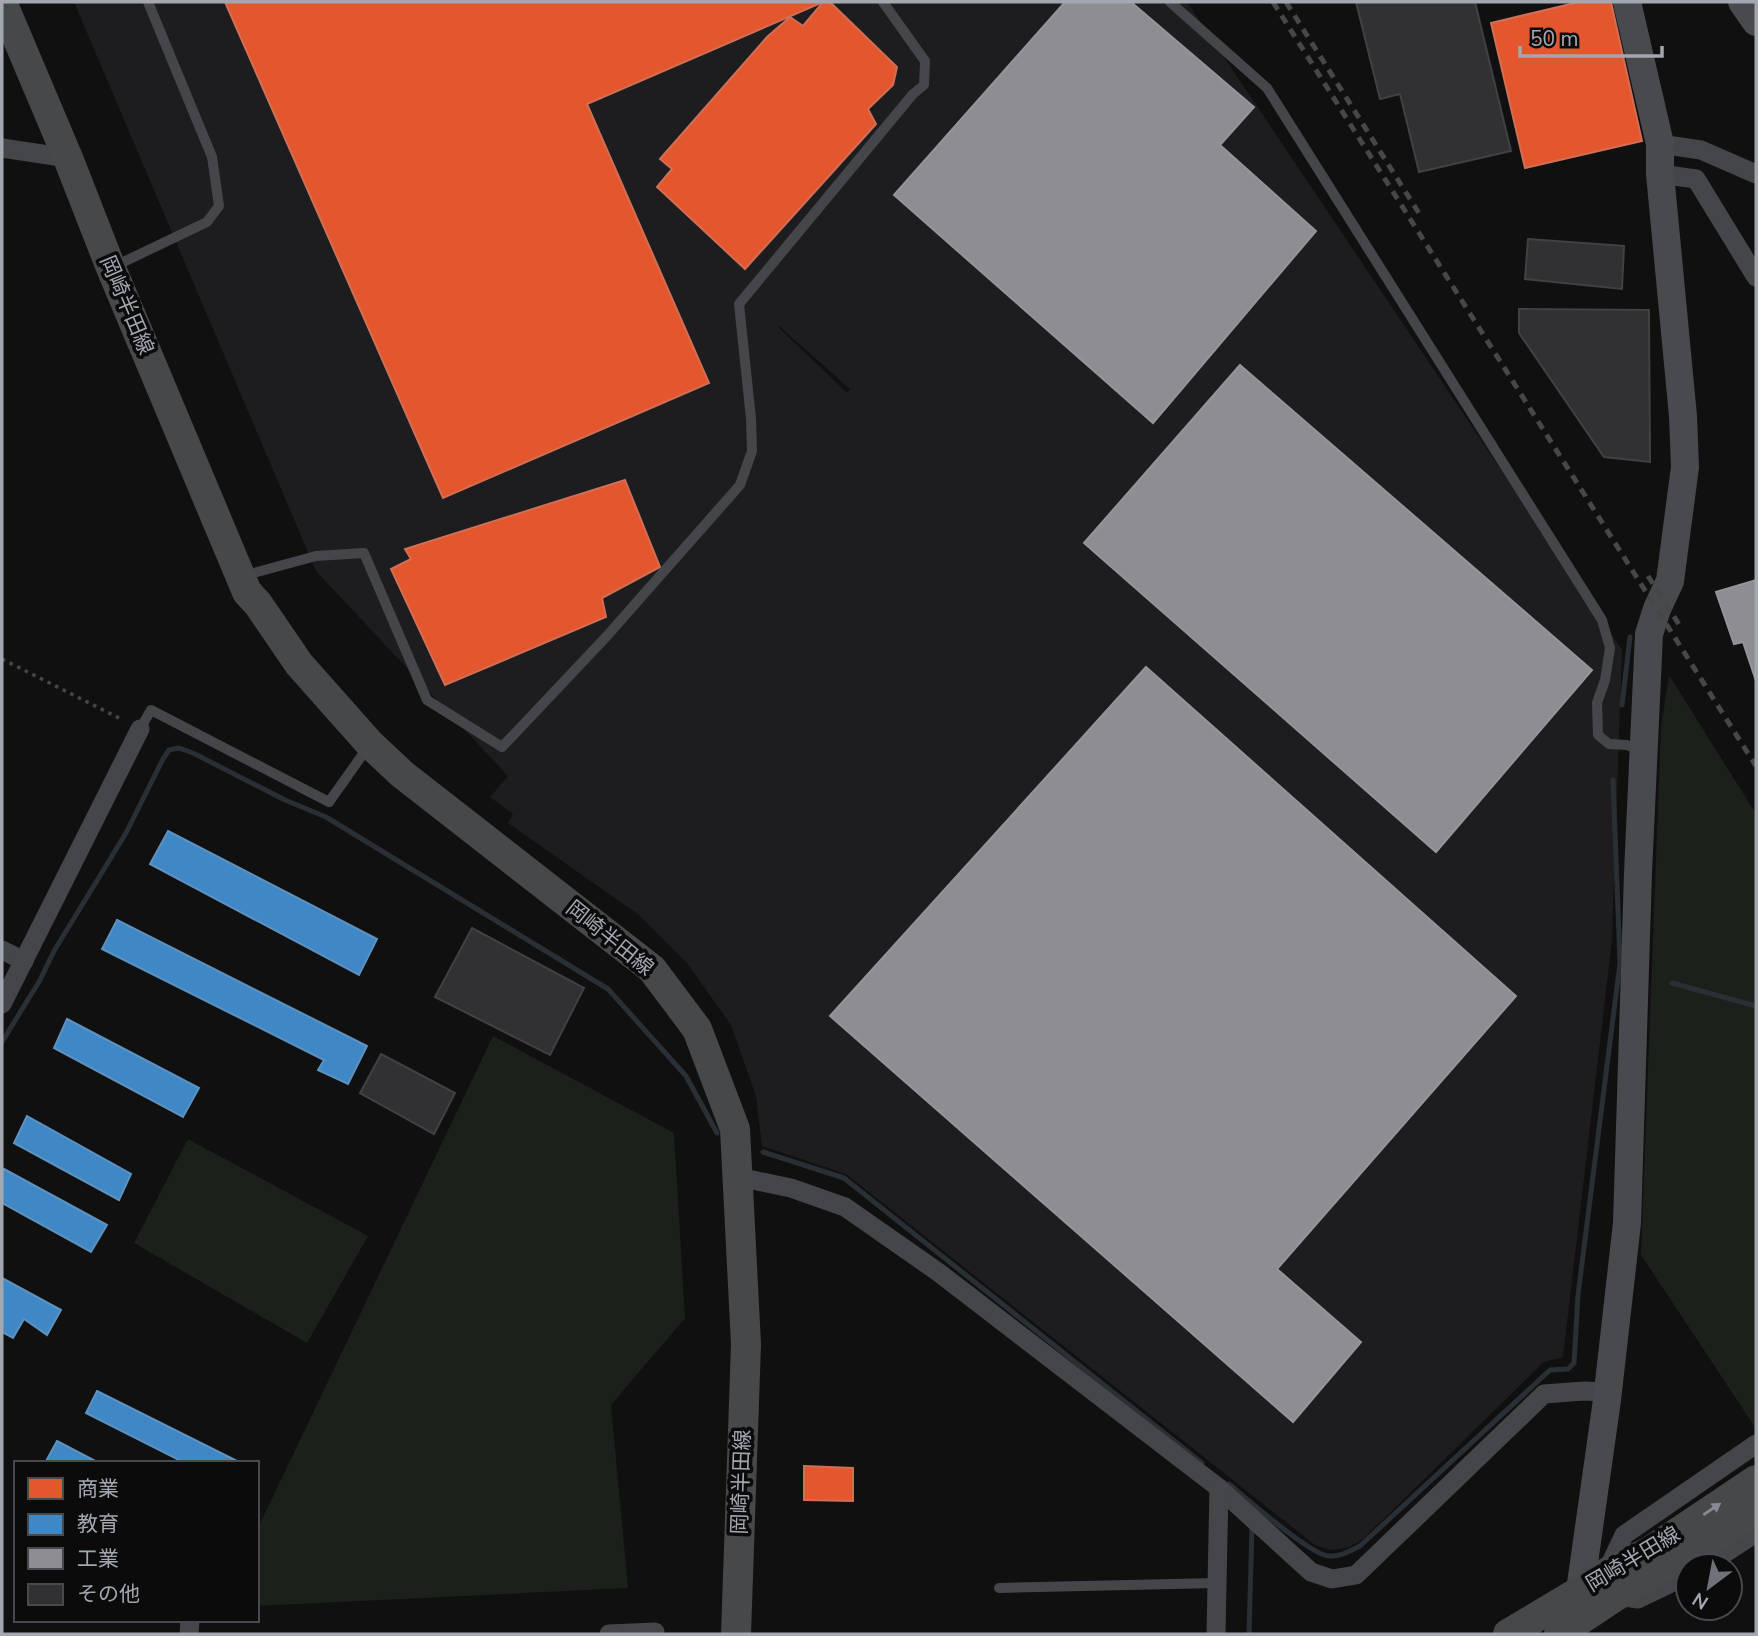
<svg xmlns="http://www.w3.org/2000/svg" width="1758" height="1636" viewBox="0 0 1758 1636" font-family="'Nunito Sans','Noto Sans JP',sans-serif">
	<rect width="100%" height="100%" fill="#101011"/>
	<path fill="#1d1d1f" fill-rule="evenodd" d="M74,2H1187L1622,650L1612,940L1563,1357L1544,1362L1362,1540L1347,1548L1331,1550L1315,1545L846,1174L762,1146L756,1096L731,1025L687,963L639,915L508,823L513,814L490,797L508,776L316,571ZM779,326L850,389L847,393L778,327Z"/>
	<g fill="#1b201b">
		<path d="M1669,675L1756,814V1426L1755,1427L1641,1255L1661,728Z"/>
		<path d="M493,1036L674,1133L685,1318L611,1405L628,1588L257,1606V1530Z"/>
		<path d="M188,1139L368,1236L307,1343L134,1243Z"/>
	</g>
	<g fill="#e4572e" stroke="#d06f55" stroke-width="2">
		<path d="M225,2H820L821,3L587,104L709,383L443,498Z"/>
		<path d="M823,2H830L897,67L893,85L868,109L876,124L745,269L657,187L672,169L660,159L767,37L790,17L803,26Z"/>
		<path d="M1579,2H1611L1642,141L1525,168L1491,23Z"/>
		<path d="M625,480L660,567L602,598L606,617L445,685L391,569L411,559L405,549Z"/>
		<path d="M804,1466L853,1468V1501L804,1500Z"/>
	</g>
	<g fill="#3f88c5" stroke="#5d91bf" stroke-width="2">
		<path d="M168,831L377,939L359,975L150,864Z"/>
		<path d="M117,920L367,1046L348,1084L318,1070L324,1060L102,949Z"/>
		<path d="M67,1019L199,1088L183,1117L54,1048Z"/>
		<path d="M27,1116L131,1174L119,1200L14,1143Z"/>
		<path d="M4,1169L107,1225L91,1252L2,1203V1175Z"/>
		<path d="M2,1278L61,1310L47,1335L24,1319L13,1338L2,1332Z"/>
		<path d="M97,1391L241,1463H185L86,1413Z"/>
		<path d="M57,1441L99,1463H45Z"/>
	</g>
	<g fill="#8d8d92" stroke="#93959b" stroke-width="2">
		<path d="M1065,2H1131L1254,107L1220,145L1316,231L1153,423L894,195Z"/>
		<path d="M1240,365L1592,670L1436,852L1084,543Z"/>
		<path d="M1756,580V681L1743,642L1734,644L1716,592Z"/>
		<path d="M1146,667L1516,996L1277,1269L1361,1342L1293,1422L830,1016Z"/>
	</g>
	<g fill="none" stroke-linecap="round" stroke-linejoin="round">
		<g stroke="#292f34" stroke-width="5">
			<path d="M1622,705L1630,637"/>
			<path d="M1672,983L1756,1006"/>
			<path d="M2,1042L40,980L54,951L126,833L163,759L169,750L179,748L193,753L285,800L326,817L608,989L686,1076L717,1133"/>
			<path d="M763,1152L844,1178L1202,1463"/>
			<path d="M1229,1484C1246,1498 1311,1556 1329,1556C1340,1557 1350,1551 1360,1546L1550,1370L1568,1369L1574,1363L1578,1295L1620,963L1613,780"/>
			<path d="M1249,1634L1252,1525"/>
		</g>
	</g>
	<g fill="#313133" stroke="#404144" stroke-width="2">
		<path d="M1356,2H1475L1511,151L1419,172L1400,94L1380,99Z"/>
		<path d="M1528,239L1624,246L1622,289L1525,279Z"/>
		<path d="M1519,309L1649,310L1650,462L1604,457L1519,333Z"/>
		<path d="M472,928L584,988L550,1055L435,997Z"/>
		<path d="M381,1054L455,1093L434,1134L360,1093Z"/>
	</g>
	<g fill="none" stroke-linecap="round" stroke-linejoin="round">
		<path stroke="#46474a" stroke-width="3.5" stroke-dasharray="3.5 5" stroke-linecap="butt" d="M2,659L123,720"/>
		<g stroke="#444649" stroke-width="10">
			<path d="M1170,2L1267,88L1602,620L1610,648L1605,680L1597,703L1598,735L1609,744L1627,745L1639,750"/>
			<path d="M115,266L207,222L219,206L212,157L148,2"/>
			<path d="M257,572L316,556L364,553L427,700L502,747L606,637L740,485L752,451L751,419L739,304L913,94L924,85L925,61L883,2"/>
			<path d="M140,729L151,710L329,802L368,747"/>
			<path d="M999,1588L1218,1583"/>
		</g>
		<g stroke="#444649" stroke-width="19">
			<path d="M1660,144L1701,150L1756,174"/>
			<path d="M2,148L68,158"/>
			<path d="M1660,174L1696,179L1756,277"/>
			<path d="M2,950L24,961"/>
			<path d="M2,1004L140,729"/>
			<path d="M738,1177L791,1188L845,1207L938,1272L1219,1488L1311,1572L1332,1579L1356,1575L1544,1394L1584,1391L1608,1392"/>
			<path d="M1705,1566L1756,1533"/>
			<path d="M1606,1573L1624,1535L1756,1444"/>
			<path d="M1625,1597L1638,1599L1688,1575"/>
			<path d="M189,1634L190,1620"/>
			<path d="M609,1634L655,1632"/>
			<path d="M1216,1634L1219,1488"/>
		</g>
		<g stroke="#484a4d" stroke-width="28">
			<path d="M1742,2L1756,22"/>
			<path d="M1579,1607L1580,1591L1607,1400L1627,1223L1638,873L1649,634L1657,609L1670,581L1685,467L1683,416L1660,174V144L1627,2"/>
		</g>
		<g stroke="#47484a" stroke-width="30">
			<path d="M2,2L68,158L111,268L247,592L258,604L299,664L370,744L402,774L652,969L697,1029L735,1129L746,1344L736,1634"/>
			<path d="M1508,1634L1580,1591L1606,1573L1650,1551L1756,1480"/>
			<path d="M1559,1634L1616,1596L1725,1532L1756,1509"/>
		</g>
		<g stroke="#464749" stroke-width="5" stroke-dasharray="9 7" stroke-linecap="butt">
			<path d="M1273,2L1756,766"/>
			<path d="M1286,2L1422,218"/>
			<path d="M1648,576L1680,626"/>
		</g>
	</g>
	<defs><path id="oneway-solid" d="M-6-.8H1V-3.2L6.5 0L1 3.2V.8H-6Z" transform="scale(1.75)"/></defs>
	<use fill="#878a91" href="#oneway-solid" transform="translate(1712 1509) rotate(-34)"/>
	<g text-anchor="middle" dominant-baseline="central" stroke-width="7" stroke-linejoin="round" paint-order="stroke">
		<g font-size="21" fill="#a2a7b0" stroke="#0b0b0c">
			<text transform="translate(127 305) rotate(67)">岡崎半田線</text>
			<text transform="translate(610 938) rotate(39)">岡崎半田線</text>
			<text transform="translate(741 1482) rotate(-88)">岡崎半田線</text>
			<text transform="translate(1633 1559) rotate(-31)">岡崎半田線</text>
		</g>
	</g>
	<rect width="1758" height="1636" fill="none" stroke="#a2a7b0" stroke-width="7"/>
	<rect x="14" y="1461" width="245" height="161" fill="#0b0b0c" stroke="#47494e" stroke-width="2"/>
	<rect x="28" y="1478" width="35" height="21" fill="#e4572e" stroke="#47494e" stroke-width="2"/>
	<text x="77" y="1496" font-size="21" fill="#a2a7b0">商業</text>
	<rect x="28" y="1514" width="35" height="21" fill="#3f88c5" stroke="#47494e" stroke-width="2"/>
	<text x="77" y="1531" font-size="21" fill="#a2a7b0">教育</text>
	<rect x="28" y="1548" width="35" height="21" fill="#8d8d92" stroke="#47494e" stroke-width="2"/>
	<text x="77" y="1566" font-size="21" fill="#a2a7b0">工業</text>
	<rect x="28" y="1584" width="35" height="21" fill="#313133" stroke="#47494e" stroke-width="2"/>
	<text x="77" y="1601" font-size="21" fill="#a2a7b0">その他</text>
	<g transform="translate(1709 1587) rotate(212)"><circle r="33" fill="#0b0b0c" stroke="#47494e" stroke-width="2"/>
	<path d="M0-5L12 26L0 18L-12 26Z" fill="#6f7278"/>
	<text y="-10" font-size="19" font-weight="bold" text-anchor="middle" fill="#a2a7b0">N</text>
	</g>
	<path d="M1520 46v10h142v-10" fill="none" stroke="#a2a7b0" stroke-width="3.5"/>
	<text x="1530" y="46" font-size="21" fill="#a2a7b0" stroke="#0b0b0c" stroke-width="5" paint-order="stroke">50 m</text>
</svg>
